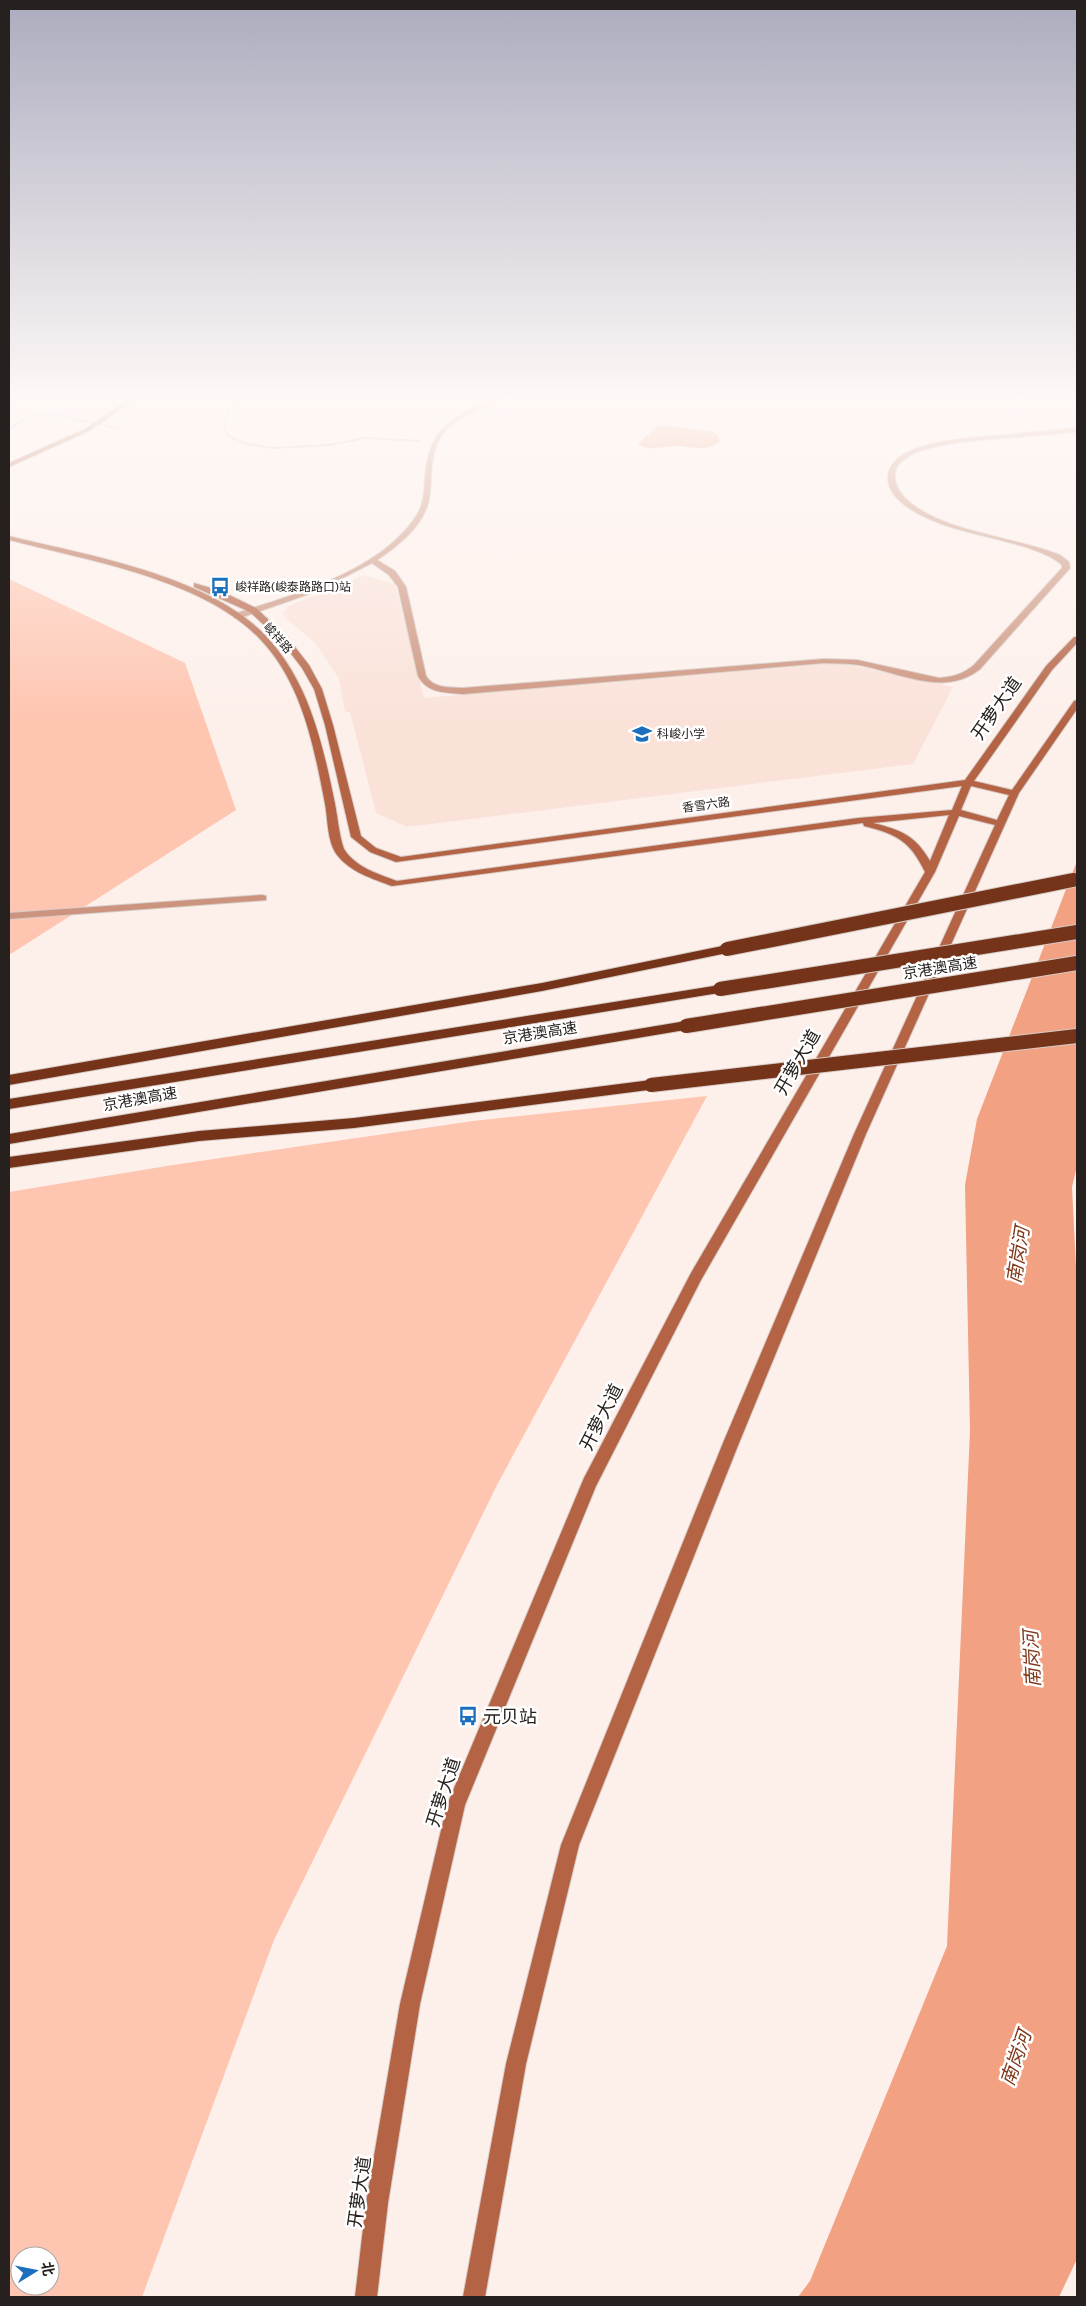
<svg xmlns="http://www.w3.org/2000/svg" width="1086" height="2306" viewBox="0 0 1086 2306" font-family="'Roboto Serif','Noto Sans SC',serif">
	<rect width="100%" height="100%" fill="#fdf0eb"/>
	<path fill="#fae2d9" d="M364,575L395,584L424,698L822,664L852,665L953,687L913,764L407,827L376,813L350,712H345L339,679L316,644L286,618L283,613L288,606Z"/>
	<g fill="#fec5b0" fill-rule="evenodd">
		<path d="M9,579L185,663L236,810L9,955Z"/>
		<path d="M707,1096L497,1485L274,1940L142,2297H9V1192L173,1165L473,1121ZM20,2256H50V2286H20Z"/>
	</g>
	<g fill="#f2a182">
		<path d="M659,425L710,431L717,434L720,441C709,452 691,447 677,446C663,445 651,453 638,444Z"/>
		<path d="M1077,861V1166L1072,1187L1077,1287V2259L1059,2297H798L810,2281L947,1946L970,1431L965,1185L977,1119Z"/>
	</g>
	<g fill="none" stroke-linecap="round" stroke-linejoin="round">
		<defs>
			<g id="street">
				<path d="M486,401H494C476,413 453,418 441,437C430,454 432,475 430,493C428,522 400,545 377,560L395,571L406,587L426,676C434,689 449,687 463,688L824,659L857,660L939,678C954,677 963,674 974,665L1062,568V565C1038,543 968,536 934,521C917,514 890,501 888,480C885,439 979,437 1006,435C1029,432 1053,430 1077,428V432C1054,434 1032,436 1009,438C986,440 891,442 895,478C896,491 906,500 916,507C954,533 1017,538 1060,555L1069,562L1070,568L980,669C944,698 899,672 859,665C848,663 835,664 824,663L463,694C445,692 428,694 418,676L398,587L389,575L372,563L315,592L240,618H234V614C295,594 383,571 418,513C424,503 424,490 425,479C428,433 446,420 486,401Z"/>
				<path d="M262,895L266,896V900L9,919V913Z"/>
			</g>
			<g id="secondary">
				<path d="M126,401H133L89,431L9,467V463L85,429Z"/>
				<path d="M9,536C87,555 207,575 265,635C286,657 301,684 311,712C322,742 329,774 335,804C338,819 339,835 344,849C355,867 378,874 397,881L858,818L952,810L962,786L396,862L370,852L351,837L325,725L314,689L302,668L282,642L250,612L194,587V583L221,591L256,608L288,638L309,665L322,689L333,725L361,836L376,848L401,857L965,780L1046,666L1074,637H1077V643L1052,670L974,781L1012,790L1074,701L1077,700V709L1019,793L866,1134L739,1443L579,1845L526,2064L485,2297H463L506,2064L561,1845L723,1443L854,1134L995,825L959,816L935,872L701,1280L596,1486L465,1805L420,2004L388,2203L377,2297H355L366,2203L400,2004L447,1805L584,1478L691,1273L925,872C910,841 897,834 864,826L863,823L392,886C373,879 350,872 337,855C327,841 328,820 325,804C314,746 302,682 259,638C202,579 86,560 9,540ZM971,786L1009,795L997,820L961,810ZM949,815L930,861C915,835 901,830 873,823Z"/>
			</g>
			<g id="highway">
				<path d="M727,945L732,946L733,949L732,952L542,991L9,1085V1075L542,983Z"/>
				<path d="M720,985L725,986L727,989L725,992L9,1109V1099Z"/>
				<path d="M686,1021L691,1023L693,1026L691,1029L9,1144V1134Z"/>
				<path d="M651,1080L656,1081L658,1085L656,1089L354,1128L199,1141L9,1168V1157L199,1131L354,1118Z"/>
			</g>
		</defs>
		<use href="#street" stroke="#d6cbc6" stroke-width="2"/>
		<use href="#secondary" stroke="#d6cbc6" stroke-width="2"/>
		<use href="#highway" stroke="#d6cbc6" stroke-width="2"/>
		<g stroke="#b6aca8" stroke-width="2" stroke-dasharray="2 1" stroke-linecap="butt">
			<path d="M240,401L230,410L224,425L228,436L247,444L272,448L330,445L365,438L421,441"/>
			<path d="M9,429L35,413L51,414"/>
		</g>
		<use href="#street" fill="#cc947e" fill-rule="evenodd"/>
		<use href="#secondary" fill="#b46344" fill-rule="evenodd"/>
		<use href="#highway" fill="#753419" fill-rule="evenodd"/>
		<defs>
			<path id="highway-bridge-far1" d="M1067,881L1077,879"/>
			<g id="highway-bridge">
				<path d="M727,949L1073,880"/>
				<path d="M720,989L1077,932"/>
				<path d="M686,1026L1077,963"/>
				<path d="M651,1085L1077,1036"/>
			</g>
		</defs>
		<use href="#highway-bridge-far1" stroke="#d6cbc6" stroke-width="12" stroke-linecap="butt"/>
		<use href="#highway-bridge" stroke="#d6cbc6" stroke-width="16" stroke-linecap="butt"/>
		<path stroke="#b6aca8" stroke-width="2" stroke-dasharray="2 1" stroke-linecap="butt" d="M51,414L118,428"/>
		<use href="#highway-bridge-far1" stroke="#753419" stroke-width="11"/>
		<use href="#highway-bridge" stroke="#753419" stroke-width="14"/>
	</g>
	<linearGradient id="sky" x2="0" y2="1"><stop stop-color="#acacbf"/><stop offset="0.55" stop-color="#fef8f6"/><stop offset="1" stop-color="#fef8f6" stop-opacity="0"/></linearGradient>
	<rect width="1086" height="724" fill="url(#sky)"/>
	<defs>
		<symbol id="bus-bare" viewBox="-9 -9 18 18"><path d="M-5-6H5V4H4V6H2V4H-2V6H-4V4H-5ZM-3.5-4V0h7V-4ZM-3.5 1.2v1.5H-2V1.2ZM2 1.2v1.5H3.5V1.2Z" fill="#1b6fbd" stroke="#fff" stroke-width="2.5" paint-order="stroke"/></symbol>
		<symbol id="school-bare" viewBox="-9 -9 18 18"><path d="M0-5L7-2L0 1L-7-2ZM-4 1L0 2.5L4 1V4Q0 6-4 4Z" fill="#1b6fbd" stroke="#fff" stroke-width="2.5" paint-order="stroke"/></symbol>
	</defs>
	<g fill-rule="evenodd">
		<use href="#bus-bare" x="206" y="573" width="28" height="28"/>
		<use href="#school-bare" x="628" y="720" width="28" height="28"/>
		<use href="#bus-bare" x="454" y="1702" width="28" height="28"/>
	</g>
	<g text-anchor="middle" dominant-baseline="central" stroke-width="5" stroke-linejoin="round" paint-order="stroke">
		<g font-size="12" fill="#26201e" stroke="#fff" text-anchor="start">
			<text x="235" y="587">峻祥路(峻泰路路口)站</text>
			<text x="657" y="734">科峻小学</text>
		</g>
		<g font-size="12" fill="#26201e" stroke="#fff">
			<text transform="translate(278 638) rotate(48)">峻祥路</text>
			<text transform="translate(706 805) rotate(-8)">香雪六路</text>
		</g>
		<g font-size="15" fill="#26201e" stroke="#fff">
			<text transform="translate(940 968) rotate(-9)">京港澳高速</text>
			<text transform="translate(540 1033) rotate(-9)">京港澳高速</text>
			<text transform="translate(140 1099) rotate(-10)">京港澳高速</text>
		</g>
		<g font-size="18" fill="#26201e" stroke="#fff">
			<text transform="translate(996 708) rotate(-55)">开萝大道</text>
			<text transform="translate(797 1062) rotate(-60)">开萝大道</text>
			<text transform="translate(601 1417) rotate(-63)">开萝大道</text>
			<text transform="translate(443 1792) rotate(-72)">开萝大道</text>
			<text transform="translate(359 2192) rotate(-82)">开萝大道</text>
		</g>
		<g font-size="18" fill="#26201e" stroke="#fff" text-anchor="start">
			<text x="483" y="1716">元贝站</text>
		</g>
		<g font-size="19" font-style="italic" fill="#81381a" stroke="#fff">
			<text transform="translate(1018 1255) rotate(-81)">南岗河</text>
			<text transform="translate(1032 1659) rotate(-93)">南岗河</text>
			<text transform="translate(1016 2058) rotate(-71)">南岗河</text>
		</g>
	</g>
	<rect width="1086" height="2306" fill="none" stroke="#26201e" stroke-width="20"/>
	<g transform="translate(35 2271) rotate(80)"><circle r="24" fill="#ffffff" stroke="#a8a6a5"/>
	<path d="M0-4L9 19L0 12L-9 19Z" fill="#1b6fbd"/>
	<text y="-8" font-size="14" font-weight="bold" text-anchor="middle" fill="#26201e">北</text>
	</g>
</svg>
